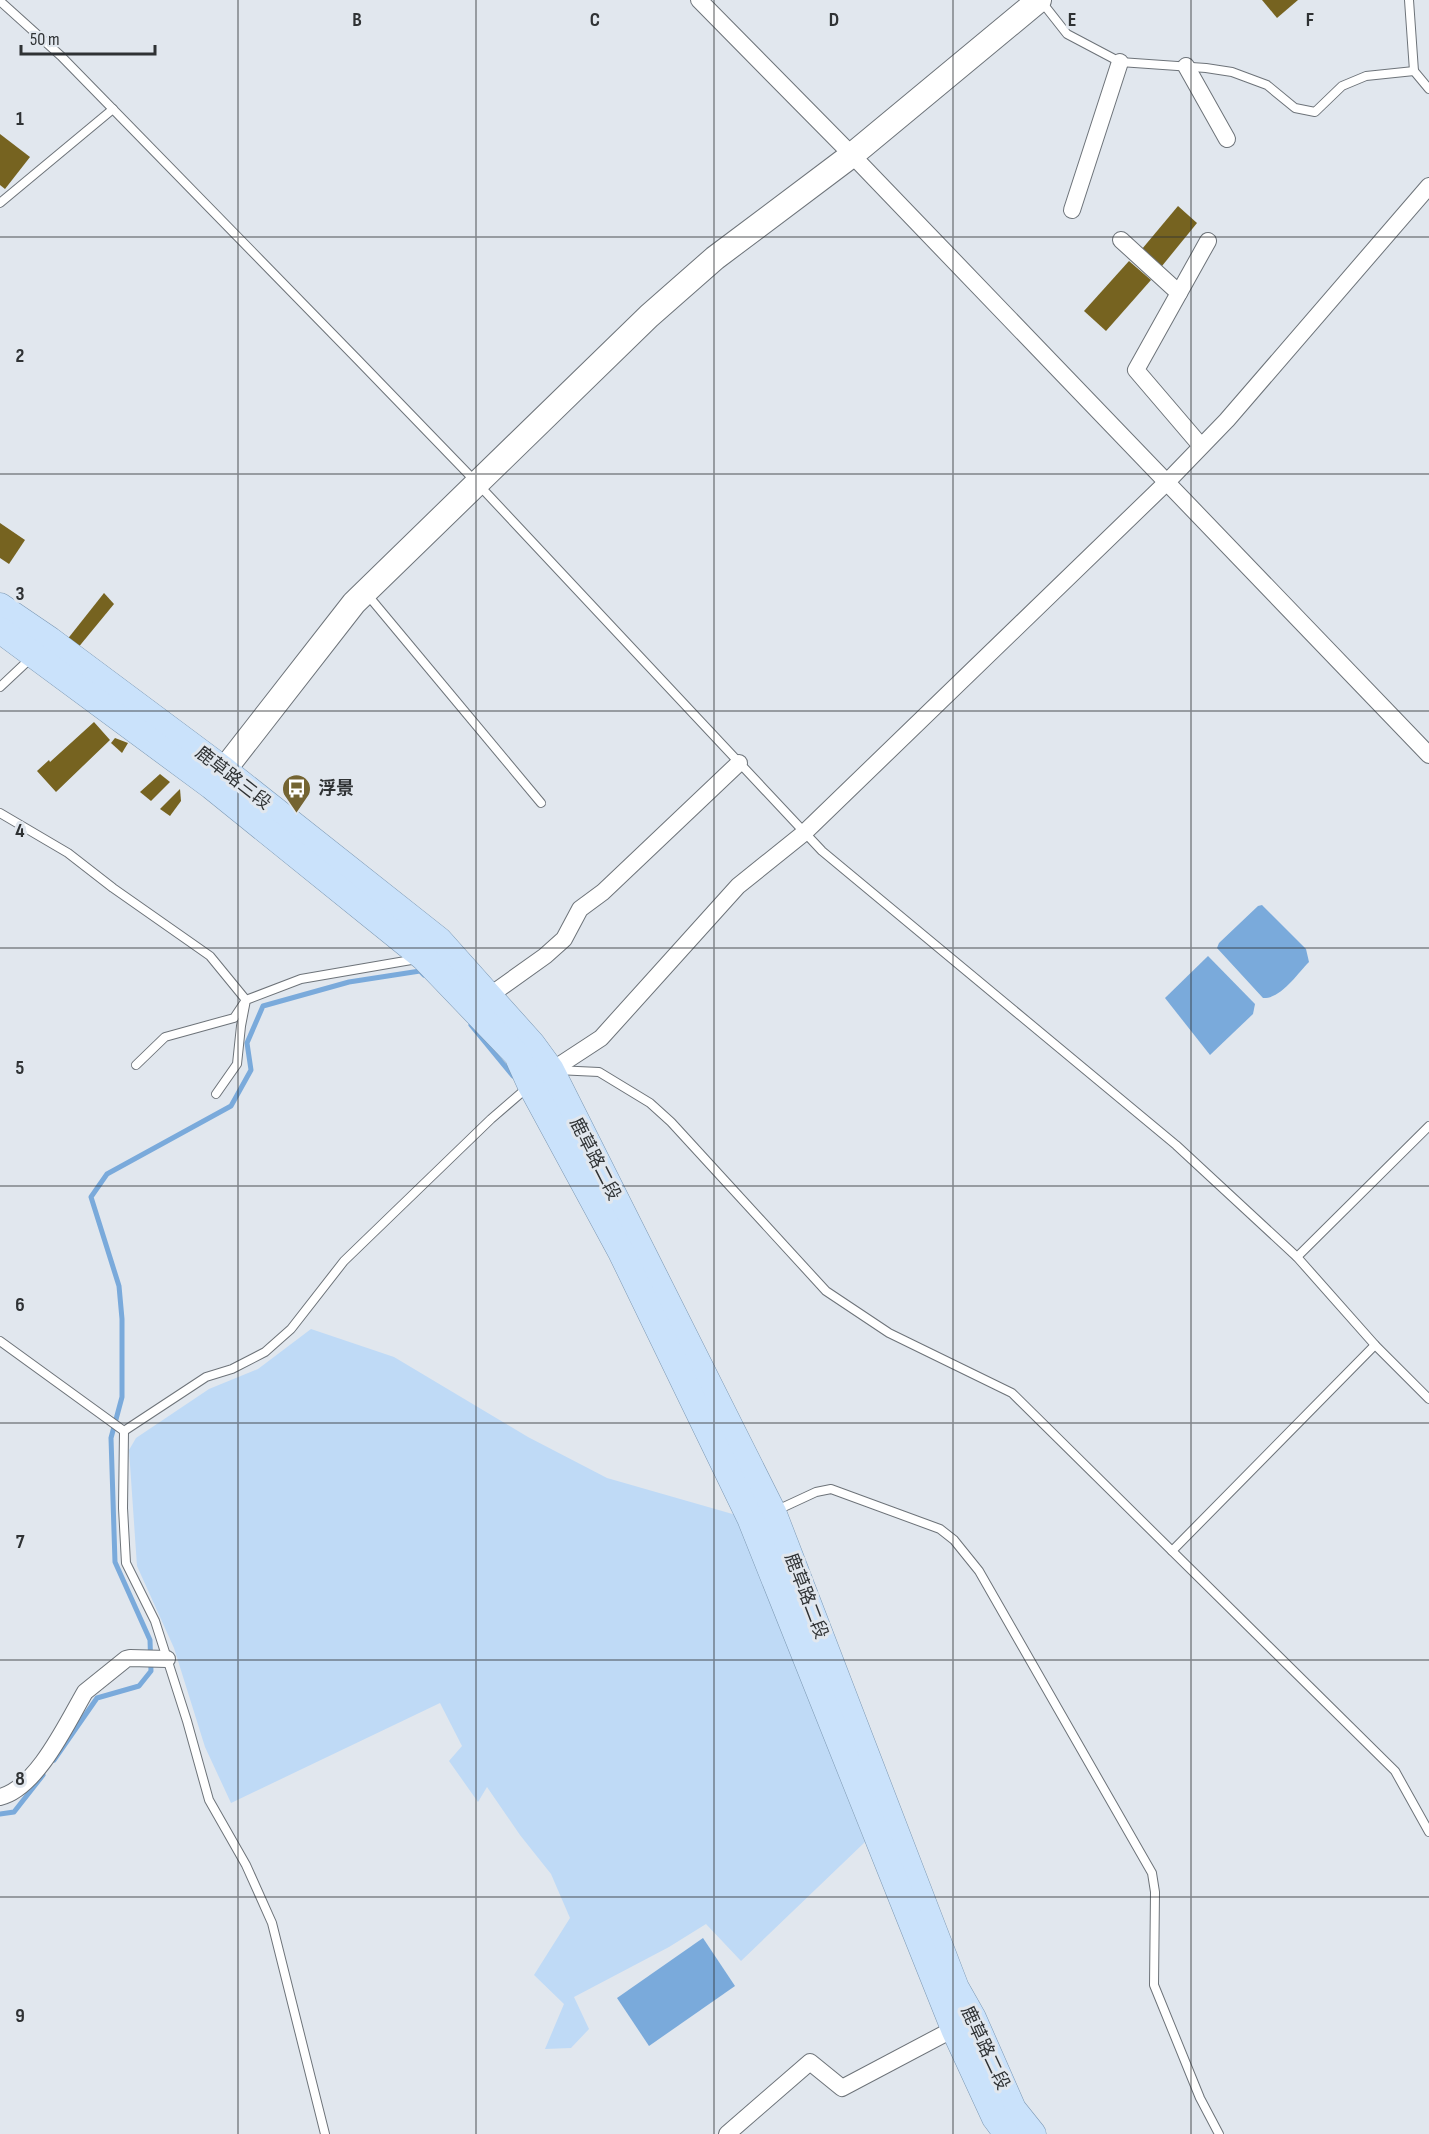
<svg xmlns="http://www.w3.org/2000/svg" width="1429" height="2134" viewBox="0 0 1429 2134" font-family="'Sofia Sans Condensed','Noto Sans TC',sans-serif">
	<rect width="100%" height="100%" fill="#e1e7ee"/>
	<path fill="#bfdaf6" d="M311,1329L394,1357L528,1437L607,1478L736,1515L865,1842L741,1961L706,1924L669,1947L574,1997L589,2029L571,2048L545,2049L564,2004L534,1975L570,1918L551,1874L520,1835L487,1787L478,1802L449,1761L462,1746L440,1703L231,1803L205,1747L174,1648L137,1566L129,1450L136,1438L209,1389L258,1369Z"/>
	<g fill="#7aaadb">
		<path d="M1262,905L1306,949L1309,962C1297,974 1281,999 1263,998L1217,948L1219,943L1258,906Z"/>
		<path d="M1208,956L1255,1004L1253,1014L1210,1055L1165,998Z"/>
		<path d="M703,1938L735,1986L649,2046L617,1998Z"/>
	</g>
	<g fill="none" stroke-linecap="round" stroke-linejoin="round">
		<g stroke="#7aaadb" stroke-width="5">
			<path d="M471,1025L513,1076"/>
			<path d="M54,1760L97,1698L139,1686L151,1671L150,1640L115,1562L111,1438L122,1397V1319L119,1286L91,1197L107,1174L231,1106L251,1070L247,1043L263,1006L349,982L420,971L424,975"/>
			<path d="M0,1814L14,1812L43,1775"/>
		</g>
	</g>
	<g fill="#766320">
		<path d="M1262,0H1298L1277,18Z"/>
		<path d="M0,134L30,157L5,189L0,185Z"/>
		<path d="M1178,206L1197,223L1162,266L1142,249Z"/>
		<path d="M1129,261L1151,280L1106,331L1084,311Z"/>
		<path d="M0,523L25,540L9,564L0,558Z"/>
		<path d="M104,593L114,604L77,649L66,641Z"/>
		<path d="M94,722L110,740L56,792L37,771L49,760L50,762Z"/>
		<path d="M115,738L128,743L122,753L111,743Z"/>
		<path d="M160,774L170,782L151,801L140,792Z"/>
		<path d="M180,789L181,801L170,816L160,809Z"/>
	</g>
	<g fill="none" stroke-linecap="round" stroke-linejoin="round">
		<defs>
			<g id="lane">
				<path d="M1409,0L1414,71L1429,89"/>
				<path d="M0,1L61,56L358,360L477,483L822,851L1176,1145L1297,1257L1375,1345L1429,1399"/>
				<path d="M1041,1L1067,34L1120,62L1206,68L1232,72L1267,85L1295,108L1315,112L1342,86L1366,76L1414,71"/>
				<path d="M0,203L113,109"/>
				<path d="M366,593L541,803"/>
				<path d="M0,687L32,657"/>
				<path d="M0,813L68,853L113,888L210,956L246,1000L234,1018L165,1037L136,1065"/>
				<path d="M556,1070L599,1072L650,1103L671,1122L826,1291L889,1333L1012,1393L1395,1771L1429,1832"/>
				<path d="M216,1094L237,1064L241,1026L246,1000L301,979L417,959"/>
				<path d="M1297,1257L1429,1126"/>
				<path d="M0,1341L124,1431L206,1377L232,1369L265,1352L291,1329L344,1261L491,1119L528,1087"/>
				<path d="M124,1431L123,1508L126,1563L155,1621L187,1721L209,1800L246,1865L272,1923L325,2134"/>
				<path d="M775,1511L816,1492L831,1489L940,1529L954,1540L979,1571L1152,1873L1155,1892L1154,1985L1200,2098L1219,2134"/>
				<path d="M1172,1551L1375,1345"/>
			</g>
			<g id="street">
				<path d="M699,0L852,155L1429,755"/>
				<path d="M1186,66L1227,139"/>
				<path d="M1072,210L1120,62"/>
				<path d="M1121,240L1179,293"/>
				<path d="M1201,446L1136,370L1208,241"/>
				<path d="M489,996L545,956L564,939L580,909L603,892L739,763"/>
				<path d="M543,1076L601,1038L738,886L804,833L1167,482L1227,420L1429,186"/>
				<path d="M0,1797C37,1788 67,1723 85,1692L126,1659L130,1658L167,1659"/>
				<path d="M727,2134L810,2062L842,2088L963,2024"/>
			</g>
			<path id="secondary" d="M213,784L354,603L649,316L715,258L852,155L1039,0"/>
			<g id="primary">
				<path d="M0,606L50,640L223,769L439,940L532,1044L551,1070L773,1512L956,1988L973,2018L1013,2109L1033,2134"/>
				<path d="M0,630L211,786L424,958L517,1055L530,1084L621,1252L750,1518L954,2029L995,2118L1007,2134"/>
			</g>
		</defs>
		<use href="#lane" stroke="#6d7379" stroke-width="10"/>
		<use href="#street" stroke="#6d7379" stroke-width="18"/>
		<use href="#secondary" stroke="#6d7379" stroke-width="26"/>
		<use href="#primary" stroke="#7c98b3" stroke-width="27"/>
		<use href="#lane" stroke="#fff" stroke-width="8"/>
		<use href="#street" stroke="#fff" stroke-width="16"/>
		<use href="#secondary" stroke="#fff" stroke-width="24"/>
		<use href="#primary" stroke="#cae2fb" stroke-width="26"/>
	</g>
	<path fill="none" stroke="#2f3234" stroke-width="1.5" stroke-opacity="0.55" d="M238,0V2134M476,0V2134M714,0V2134M953,0V2134M1191,0V2134M0,237H1429M0,474H1429M0,711H1429M0,948H1429M0,1186H1429M0,1423H1429M0,1660H1429M0,1897H1429"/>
	<defs>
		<symbol id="bus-pin" viewBox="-11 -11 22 30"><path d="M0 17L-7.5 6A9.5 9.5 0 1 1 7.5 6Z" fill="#746432" stroke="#e1e7ee"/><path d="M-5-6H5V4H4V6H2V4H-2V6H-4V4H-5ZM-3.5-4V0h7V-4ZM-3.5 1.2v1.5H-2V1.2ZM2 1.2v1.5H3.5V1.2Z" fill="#fff"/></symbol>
	</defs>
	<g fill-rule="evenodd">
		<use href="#bus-pin" x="280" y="772" width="33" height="45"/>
	</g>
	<g text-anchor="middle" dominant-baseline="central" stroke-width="6" stroke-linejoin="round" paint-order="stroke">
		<g font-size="18" fill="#2f3234" stroke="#e1e7ee">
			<text transform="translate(233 778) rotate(38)">鹿草路三段</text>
			<text transform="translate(595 1159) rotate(63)">鹿草路二段</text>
			<text transform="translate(806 1596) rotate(69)">鹿草路二段</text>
			<text transform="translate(985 2048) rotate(65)">鹿草路二段</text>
		</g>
		<g font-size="18" font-weight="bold" fill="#2f3234" stroke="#e1e7ee" text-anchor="start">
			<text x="318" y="788">浮景</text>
		</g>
	</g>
	<g font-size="20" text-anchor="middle" font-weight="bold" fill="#2f3234" stroke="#e1e7ee" stroke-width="6" stroke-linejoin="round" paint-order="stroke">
		<text x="357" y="26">B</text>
		<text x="595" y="26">C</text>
		<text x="834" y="26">D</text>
		<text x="1072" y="26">E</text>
		<text x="1310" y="26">F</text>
		<text x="20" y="125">1</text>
		<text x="20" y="362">2</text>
		<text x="20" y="600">3</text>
		<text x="20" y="837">4</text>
		<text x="20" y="1074">5</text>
		<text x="20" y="1311">6</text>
		<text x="20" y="1548">7</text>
		<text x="20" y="1785">8</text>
		<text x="20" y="2022">9</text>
	</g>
	<path d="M21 45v9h134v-9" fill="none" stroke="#2f3234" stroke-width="3"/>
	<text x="30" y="45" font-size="18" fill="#2f3234" stroke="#e1e7ee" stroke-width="4.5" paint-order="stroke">50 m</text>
</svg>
